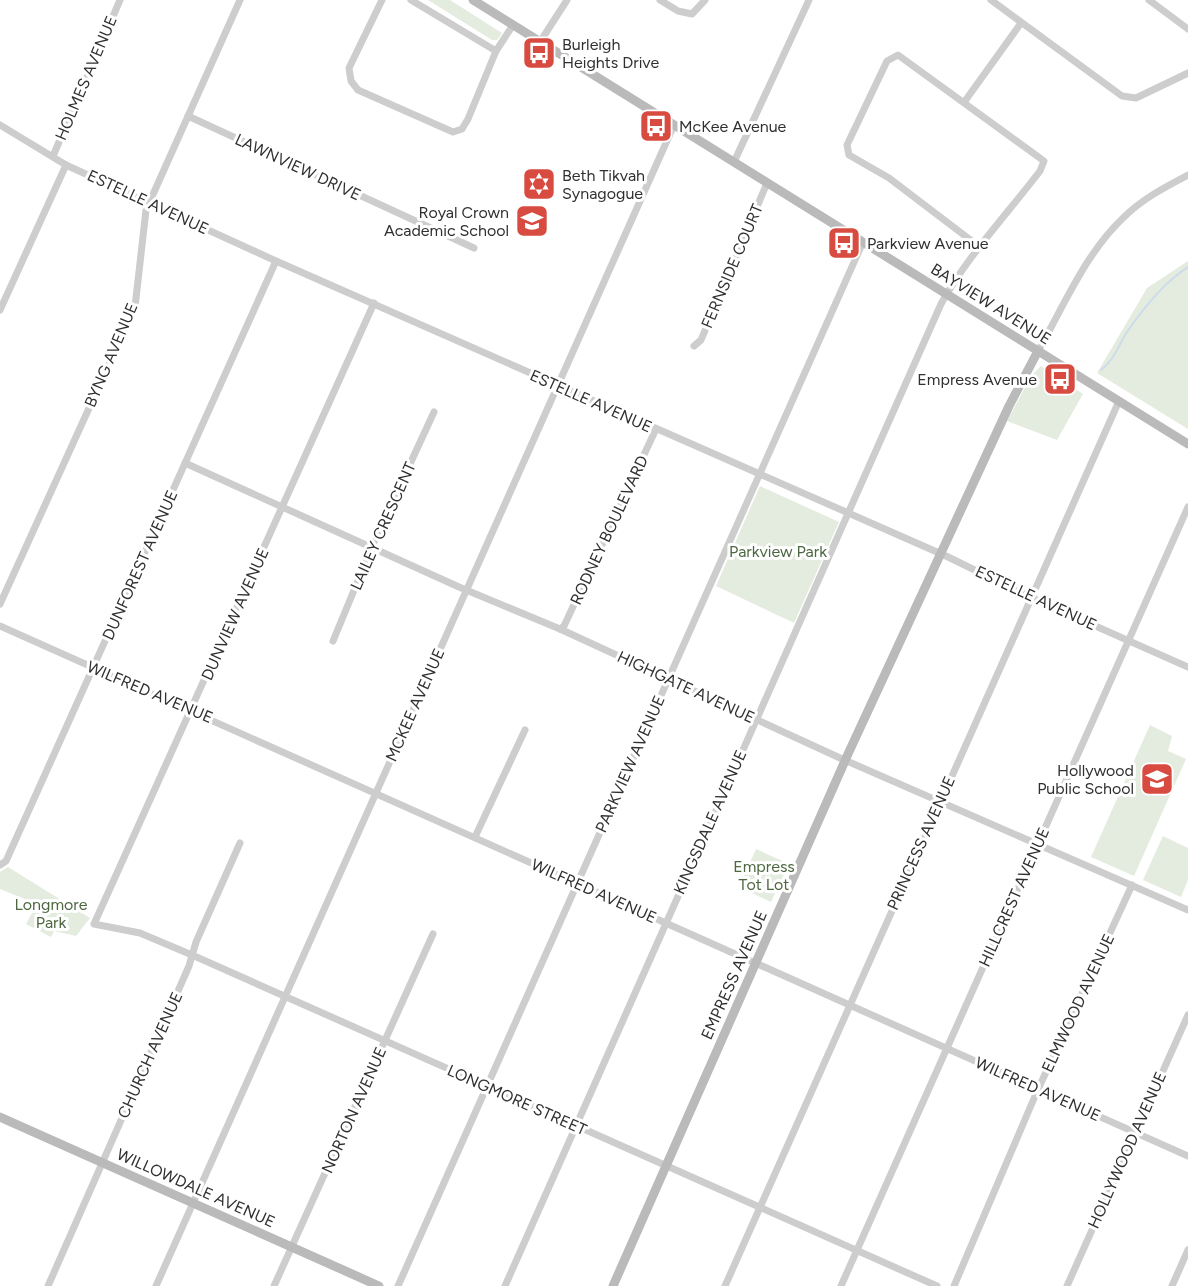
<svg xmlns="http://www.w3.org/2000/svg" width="1188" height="1286" viewBox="0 0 1188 1286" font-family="Figtree,sans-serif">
	<rect width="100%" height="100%" fill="#fff"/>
	<g fill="#e4ecdf">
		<path d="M428,0H450L502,33L497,40H492Z"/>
		<path d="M1188,261V429L1097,373L1147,288Z"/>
		<path d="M1041,366L1083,394L1057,440L1007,421L1031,376Z"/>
		<path d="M760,486L839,522L794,623L716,586Z"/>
		<path d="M1150,725L1172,736L1168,751L1186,759L1134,876L1091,857Z"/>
		<path d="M1163,836L1188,848V880L1181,897L1143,880Z"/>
		<path d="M756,849L789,864L771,902L739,887Z"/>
		<path d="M8,867L90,918L76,936L54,931L51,937L26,924L37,904L0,889V872Z"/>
	</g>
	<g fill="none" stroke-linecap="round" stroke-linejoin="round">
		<path stroke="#cddbea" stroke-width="2" d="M1101,370C1115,359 1118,346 1127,332C1144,307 1163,283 1188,267"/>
		<g stroke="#cdcdcd" stroke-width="7">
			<path d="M382,0L349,68L351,81L358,90L453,132L462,129L468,119L496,51L513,25"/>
			<path d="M411,0L496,51"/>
			<path d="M660,0L678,11L692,14L705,0"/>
			<path d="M991,0L1122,96L1136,98L1188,73"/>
			<path d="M1149,0L1188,29"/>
			<path d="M540,42L567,0"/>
			<path d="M965,101L1021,23"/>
			<path d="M188,116L474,248"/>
			<path d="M0,125L66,165L276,261L946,556L1030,597L1188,667"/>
			<path d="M53,156L120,0"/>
			<path d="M734,162L809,0"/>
			<path d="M374,303L94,924L140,933L192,955L937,1286"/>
			<path d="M0,310L66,165"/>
			<path d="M694,346L701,340L767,183"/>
			<path d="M1038,351C1064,306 1085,254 1123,218C1142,199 1165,187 1188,175"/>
			<path d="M185,463L459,587L560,629L840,758L1188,910"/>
			<path d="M0,604L135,307L146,210L240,0"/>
			<path d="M0,626L1188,1156"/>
			<path d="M560,629L564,626L656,429"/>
			<path d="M333,641L374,542L434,412"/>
			<path d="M475,837L525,730"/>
			<path d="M0,865L6,861L276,261"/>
			<path d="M48,1286L189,966L196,942L240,843"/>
			<path d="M156,1286L674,125"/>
			<path d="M274,1286L433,934"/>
			<path d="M398,1286L863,242"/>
			<path d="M505,1286L941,304C966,258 1008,213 1040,171L1044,161L898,55L887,61L847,145L849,155L889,178L981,248"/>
			<path d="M725,1286L1119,401"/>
			<path d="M841,1286L1188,507"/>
			<path d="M954,1286L1035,1096L1132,885"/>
			<path d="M1067,1286L1188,1015"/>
			<path d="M1172,1286L1188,1250"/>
		</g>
		<g stroke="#bababa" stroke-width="9">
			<path d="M473,0L1188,444"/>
			<path d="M0,1117L379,1286"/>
			<path d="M613,1286L848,754L1009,406L1038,351"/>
		</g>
	</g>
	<defs>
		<symbol id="bus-square" viewBox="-11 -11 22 22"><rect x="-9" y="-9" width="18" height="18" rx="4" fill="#d84b41" stroke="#fff"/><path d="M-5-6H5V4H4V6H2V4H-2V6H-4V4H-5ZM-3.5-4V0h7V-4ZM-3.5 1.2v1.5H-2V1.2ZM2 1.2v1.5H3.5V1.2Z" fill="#fff"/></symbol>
		<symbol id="synagogue-square" viewBox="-11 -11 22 22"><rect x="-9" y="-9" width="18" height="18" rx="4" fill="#d84b41" stroke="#fff"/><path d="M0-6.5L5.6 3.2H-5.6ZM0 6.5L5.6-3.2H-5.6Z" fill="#fff"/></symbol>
		<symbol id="school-square" viewBox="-11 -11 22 22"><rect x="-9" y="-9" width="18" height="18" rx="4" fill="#d84b41" stroke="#fff"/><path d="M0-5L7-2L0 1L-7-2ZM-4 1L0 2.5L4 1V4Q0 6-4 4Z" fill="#fff"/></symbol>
	</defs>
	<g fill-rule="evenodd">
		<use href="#bus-square" x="520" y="34" width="38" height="38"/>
		<use href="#bus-square" x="637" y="107" width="38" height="38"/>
		<use href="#synagogue-square" x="520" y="165" width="38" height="38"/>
		<use href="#school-square" x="513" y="202" width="38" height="38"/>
		<use href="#bus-square" x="825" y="224" width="38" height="38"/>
		<use href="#bus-square" x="1041" y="360" width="38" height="38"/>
		<use href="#school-square" x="1138" y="760" width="38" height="38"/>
	</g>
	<g text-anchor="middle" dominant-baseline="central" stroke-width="6" stroke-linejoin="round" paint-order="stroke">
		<g font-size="16" fill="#303030" stroke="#fff" text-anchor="start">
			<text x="562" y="44">Burleigh<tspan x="562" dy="18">Heights Drive</tspan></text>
			<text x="679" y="126">McKee Avenue</text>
			<text x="562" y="175">Beth Tikvah<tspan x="562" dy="18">Synagogue</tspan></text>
			<text x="509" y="212" text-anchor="end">Royal Crown<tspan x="509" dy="18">Academic School</tspan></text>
			<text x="867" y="243">Parkview Avenue</text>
			<text x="1037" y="379" text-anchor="end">Empress Avenue</text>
			<text x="1134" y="770" text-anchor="end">Hollywood<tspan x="1134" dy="18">Public School</tspan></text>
		</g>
		<g font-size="16" fill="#303030" stroke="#fff">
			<text transform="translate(86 78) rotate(-67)">HOLMES AVENUE</text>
			<text transform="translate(298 167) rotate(25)">LAWNVIEW DRIVE</text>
			<text transform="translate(148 202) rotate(25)">ESTELLE AVENUE</text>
			<text transform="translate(732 266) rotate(-67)">FERNSIDE COURT</text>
			<text transform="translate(991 304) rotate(32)">BAYVIEW AVENUE</text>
			<text transform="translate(111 355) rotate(-67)">BYNG AVENUE</text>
			<text transform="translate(591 401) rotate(24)">ESTELLE AVENUE</text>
			<text transform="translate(383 526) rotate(-66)">LAILEY CRESCENT</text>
			<text transform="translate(609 530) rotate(-65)">RODNEY BOULEVARD</text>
			<text transform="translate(140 565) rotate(-66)">DUNFOREST AVENUE</text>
			<text transform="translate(1036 598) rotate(25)">ESTELLE AVENUE</text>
			<text transform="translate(235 614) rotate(-66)">DUNVIEW AVENUE</text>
			<text transform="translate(686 687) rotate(25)">HIGHGATE AVENUE</text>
			<text transform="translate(150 692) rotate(23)">WILFRED AVENUE</text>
			<text transform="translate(415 705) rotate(-66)">MCKEE AVENUE</text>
			<text transform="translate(630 764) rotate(-66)">PARKVIEW AVENUE</text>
			<text transform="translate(710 822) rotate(-66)">KINGSDALE AVENUE</text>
			<text transform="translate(921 843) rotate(-66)">PRINCESS AVENUE</text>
			<text transform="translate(594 891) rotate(24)">WILFRED AVENUE</text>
			<text transform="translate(1014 897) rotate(-66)">HILLCREST AVENUE</text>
			<text transform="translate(734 975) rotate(-66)">EMPRESS AVENUE</text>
			<text transform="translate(1078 1003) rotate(-65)">ELMWOOD AVENUE</text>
			<text transform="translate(150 1055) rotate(-66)">CHURCH AVENUE</text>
			<text transform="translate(1038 1089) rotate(24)">WILFRED AVENUE</text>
			<text transform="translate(517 1100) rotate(24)">LONGMORE STREET</text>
			<text transform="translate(354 1110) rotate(-66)">NORTON AVENUE</text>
			<text transform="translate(1127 1150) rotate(-66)">HOLLYWOOD AVENUE</text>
			<text transform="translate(196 1188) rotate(24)">WILLOWDALE AVENUE</text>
		</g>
		<g font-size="16" fill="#4d6840" stroke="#fff">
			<text x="778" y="551">Parkview Park</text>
			<text x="764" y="866">Empress<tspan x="764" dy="18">Tot Lot</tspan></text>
			<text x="51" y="904">Longmore<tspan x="51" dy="18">Park</tspan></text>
		</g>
	</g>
</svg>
